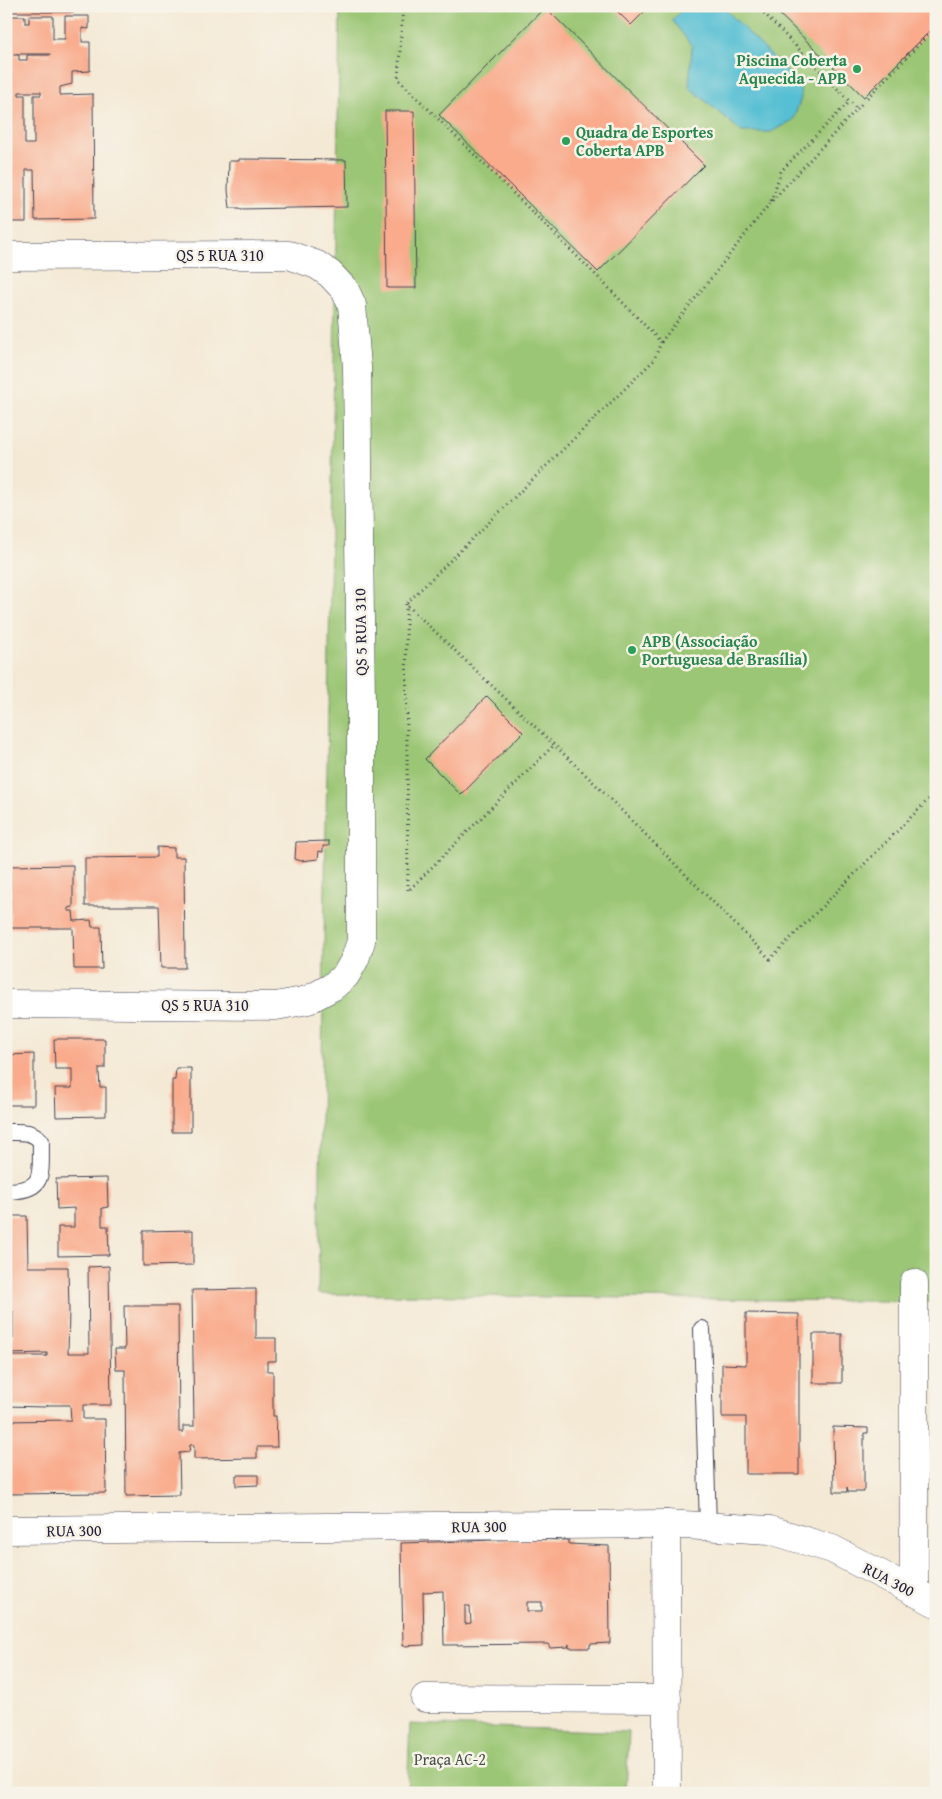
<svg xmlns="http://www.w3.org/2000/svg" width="942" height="1799" viewBox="0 0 942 1799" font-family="'Gentium Book Plus',serif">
	<rect width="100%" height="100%" fill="#f7f3e8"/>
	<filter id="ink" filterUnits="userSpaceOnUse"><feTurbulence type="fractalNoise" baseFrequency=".02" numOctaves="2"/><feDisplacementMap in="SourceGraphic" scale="10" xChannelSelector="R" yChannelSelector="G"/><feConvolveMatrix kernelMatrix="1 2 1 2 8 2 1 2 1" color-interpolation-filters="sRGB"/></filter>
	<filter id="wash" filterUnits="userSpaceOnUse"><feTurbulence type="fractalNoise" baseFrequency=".0096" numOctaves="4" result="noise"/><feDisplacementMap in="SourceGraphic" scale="20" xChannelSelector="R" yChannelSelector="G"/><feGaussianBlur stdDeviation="1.12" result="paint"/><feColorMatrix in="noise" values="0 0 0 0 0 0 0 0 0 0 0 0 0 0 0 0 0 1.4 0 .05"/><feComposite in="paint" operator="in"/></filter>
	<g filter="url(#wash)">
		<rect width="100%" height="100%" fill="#f4e9d5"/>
		<g fill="#9bc674" stroke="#5e7458">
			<path d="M340,6H936V1302L318,1294Z"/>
			<path d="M410,1724L629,1732L626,1793H407Z"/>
		</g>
		<path fill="#56bfd3" stroke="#3c7087" d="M686,6H722L800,85L801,98L793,120L771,132H742L689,87L692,46L672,20Z"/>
		<g id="blocks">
			<g fill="#f9ab8c" fill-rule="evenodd">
				<rect x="11" y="6" width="62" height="6"/>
				<path d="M614,6H650L631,25L613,7Z"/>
				<path d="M771,6H936V25L864,97Z"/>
				<path d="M545,7L704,165L598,272L439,115Z"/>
				<path d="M6,16H25V23H29V16H53V39H65V16H89V29L82,28V42H90V71L72,72V84L60,87V95L93,94L94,219L35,220L34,170H26V222H6ZM14,54H50V55H27V60H19V55H13ZM19,92H41V95H34V144H25V95H19Z"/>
				<path d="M385,111H414L416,288H387Z"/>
				<path d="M239,159L346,160L347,207L240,209V208H230L228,190L229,161H239Z"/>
				<path d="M487,696L523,732L461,795L425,759Z"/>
				<path d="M329,841V846H323V852L319,851L318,859L301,861L295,859L296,842Z"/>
				<path d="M157,847L174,848V857H184L185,968H161L159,906H85V858L157,857Z"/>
				<path d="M73,865V907L68,908V911H73L74,921L91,920L92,927H101L102,969H74L73,928H10V866Z"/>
				<path d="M54,1039H105V1068H99V1072L100,1087H106V1116L56,1117L55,1088H72V1069H55Z"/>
				<path d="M34,1054V1105H6V1055Z"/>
				<path d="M176,1068H191V1132H172V1080H175Z"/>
				<path d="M107,1178L108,1207L102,1208V1226H108L109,1255L58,1256V1227H74V1208L57,1209L56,1179Z"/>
				<path d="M6,1216H27L28,1267H68L69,1310L68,1353H89L88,1267L109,1266L111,1405H83V1419H105L106,1493L6,1494V1421L71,1420L70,1405H48L45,1407L6,1406V1356H47V1353L6,1354V1340L13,1339V1311H6Z"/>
				<path d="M193,1230V1265L143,1266V1231Z"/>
				<path d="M256,1289V1338H276V1361H267V1371H273V1416H276L277,1447H257V1458L194,1459V1445H190L189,1452L179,1453L180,1495L126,1496L125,1370H116L115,1349H125L124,1306H178L179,1432H183V1426H194L192,1290Z"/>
				<path d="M746,1313L799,1314V1474H746V1417H722V1364L746,1365Z"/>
				<rect x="813" y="1334" width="29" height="49"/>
				<path d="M833,1427L868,1428V1433H864V1492H848L847,1487V1492H834Z"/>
				<path d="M236,1475H258V1485L236,1486Z"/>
				<path d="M527,1539L569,1540V1544L609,1546L610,1643L590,1644V1648H569V1644L568,1647L550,1648L548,1644L444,1645L443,1591L423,1592L424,1645L403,1646L401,1543ZM527,1602H542V1611H527ZM465,1606H470L471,1623L465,1624Z"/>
			</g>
		</g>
	</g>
	<g filter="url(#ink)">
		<use href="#blocks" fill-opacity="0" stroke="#424052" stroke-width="1"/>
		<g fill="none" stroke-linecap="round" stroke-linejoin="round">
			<defs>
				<g id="lane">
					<path d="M6,1132C20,1132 31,1130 41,1141C40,1174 47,1191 6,1191"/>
					<path d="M702,1329L708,1526"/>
				</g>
				<g id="street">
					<path d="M6,256L289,255L317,265L330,274L345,290L352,305L357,367L361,703V941L355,959L346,975L332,987L308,1000L276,1006L6,1004"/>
					<path d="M666,1524L667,1793"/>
					<path d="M6,1530L666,1524L770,1530L832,1549L936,1603"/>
					<path d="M914,1592V1283"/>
					<path d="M425,1698L667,1699"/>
				</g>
			</defs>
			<use href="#lane" stroke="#424052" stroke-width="18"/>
			<use href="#street" stroke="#424052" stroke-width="29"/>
			<g stroke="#424052" stroke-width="3" stroke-dasharray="1 4" stroke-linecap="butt">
				<path d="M403,6L398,79L600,279L661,342L654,360L406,604L588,777L770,959L936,792"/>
				<path d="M757,6L857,109"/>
				<path d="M771,201L781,171L850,101"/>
				<path d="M661,342L770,203L866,99L936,27"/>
				<path d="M406,604L408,891L554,745"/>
			</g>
			<use href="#lane" stroke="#fff" stroke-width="16"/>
			<use href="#street" stroke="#fff" stroke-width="28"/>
		</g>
	</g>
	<g fill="#2e9e5b" stroke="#f7f3e8" stroke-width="2">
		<circle cx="857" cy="69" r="5"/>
		<circle cx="566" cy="141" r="5"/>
		<circle cx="632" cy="650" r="5"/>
	</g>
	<g text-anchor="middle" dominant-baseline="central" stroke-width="5" stroke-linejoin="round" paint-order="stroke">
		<g font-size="16" font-weight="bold" fill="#27864d" stroke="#f7f3e8" text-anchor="start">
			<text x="847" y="60" text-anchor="end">Piscina Coberta<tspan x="847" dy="18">Aquecida - APB</tspan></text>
			<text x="576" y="132">Quadra de Esportes<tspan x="576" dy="18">Coberta APB</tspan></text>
			<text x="642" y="641">APB (Associação<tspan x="642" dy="18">Portuguesa de Brasília)</tspan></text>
		</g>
		<g font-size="16" fill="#22223b" stroke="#f7f3e8">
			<text x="220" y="255">QS 5 RUA 310</text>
			<text transform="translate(360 632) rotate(-91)">QS 5 RUA 310</text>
			<text x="205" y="1005">QS 5 RUA 310</text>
			<text transform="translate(479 1526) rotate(-1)">RUA 300</text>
			<text transform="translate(74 1530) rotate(-1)">RUA 300</text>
			<text transform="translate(889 1579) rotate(27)">RUA 300</text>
		</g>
		<g font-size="16" fill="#46534c" stroke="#f7f3e8">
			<text x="450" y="1759">Praça AC-2</text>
		</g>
	</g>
	<rect width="942" height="1799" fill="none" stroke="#f7f3e8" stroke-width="25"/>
</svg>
